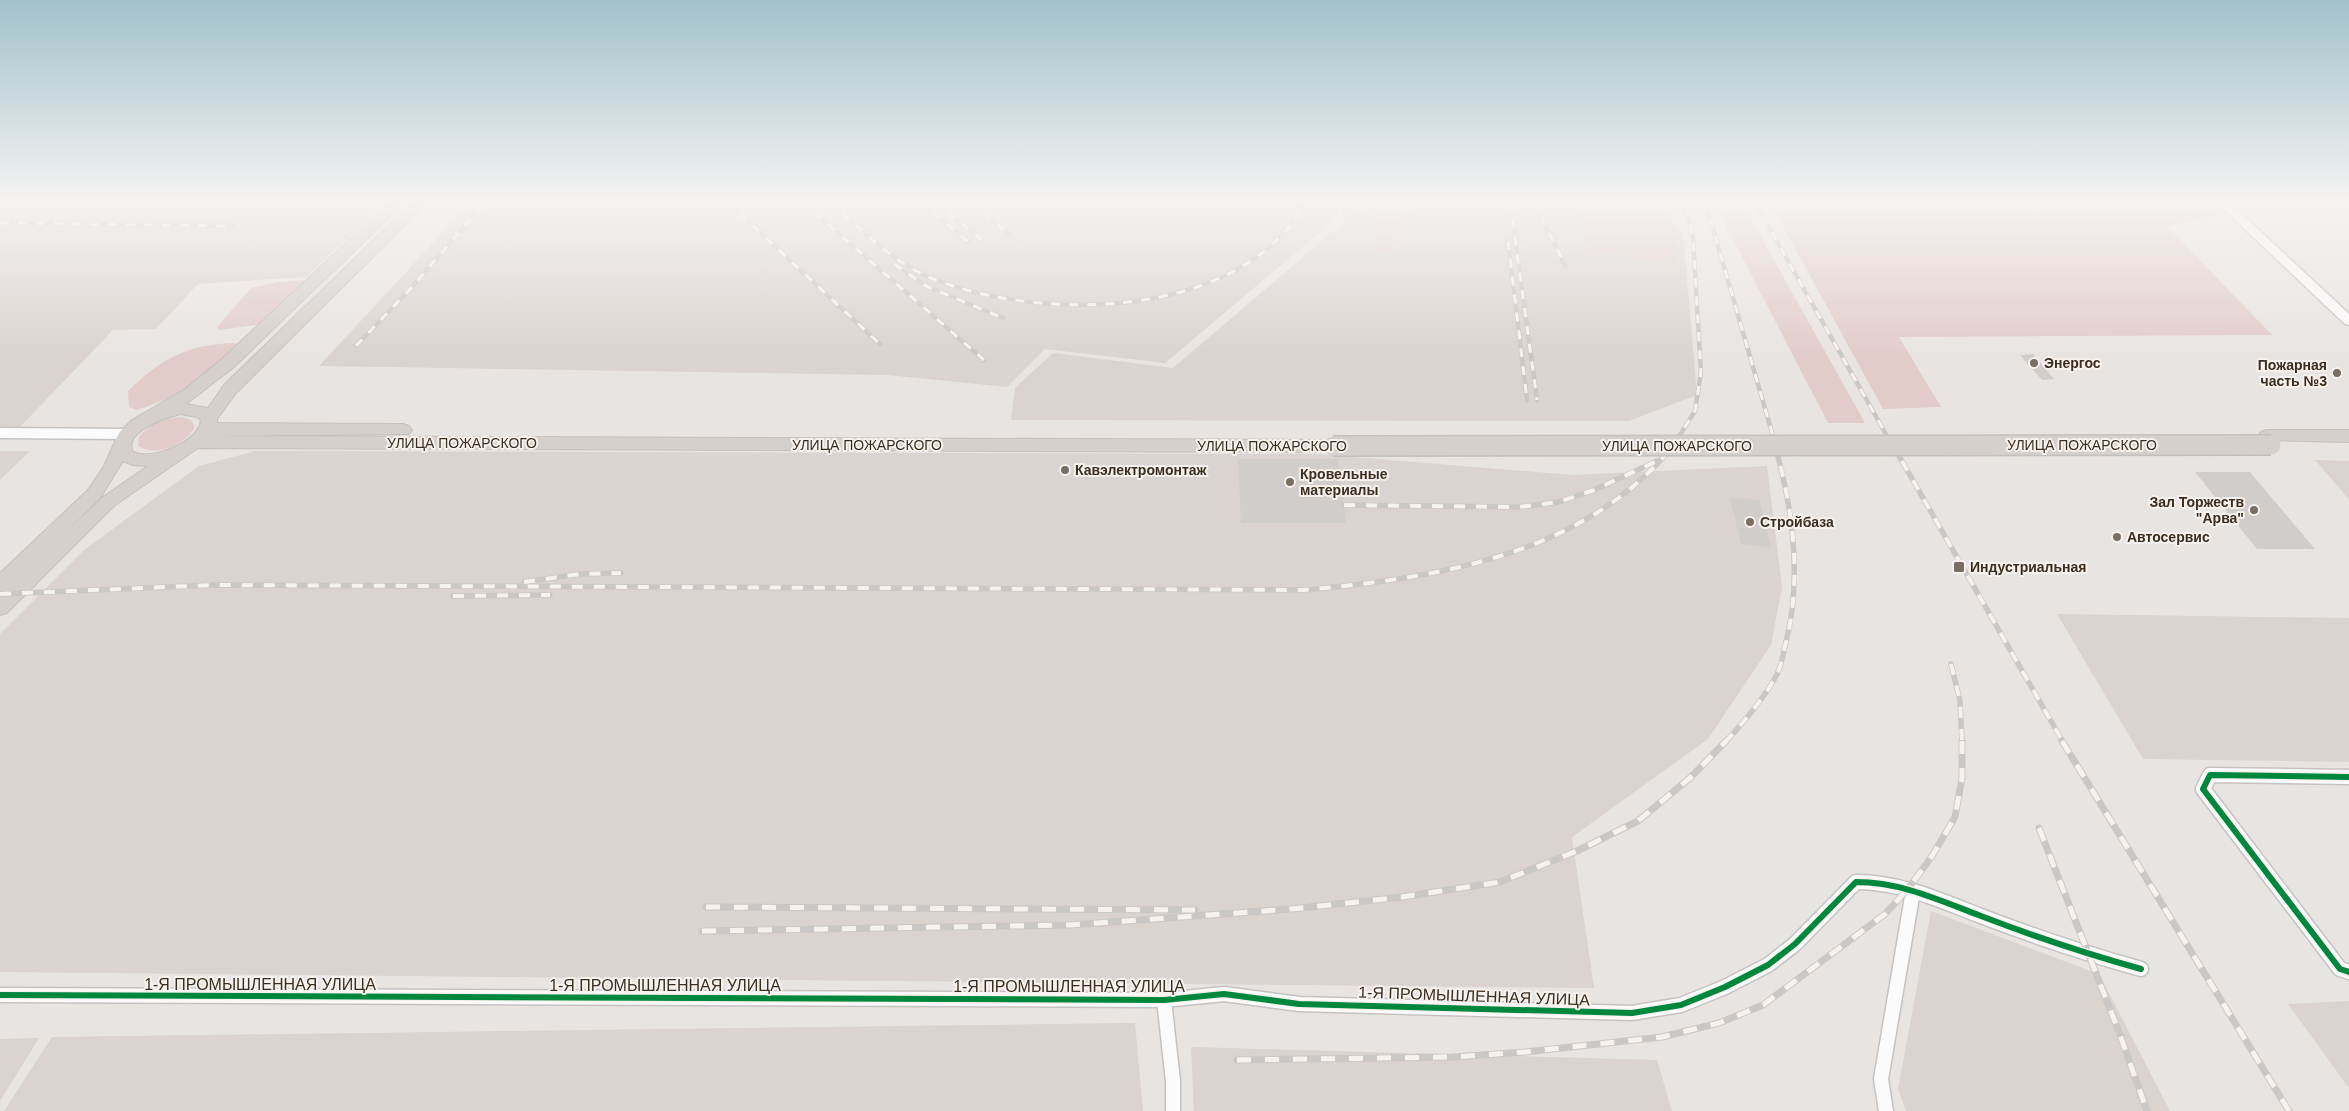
<svg xmlns="http://www.w3.org/2000/svg" width="2349" height="1111" viewBox="0 0 2349 1111" font-family="Arial,sans-serif">
	<rect width="100%" height="100%" fill="#e8e4e2"/>
	<g fill="#dad3cf">
		<path d="M0,201H387L306,277L198,284L156,329L113,330L20,427H0Z"/>
		<path d="M472,201H1335L1338,217L1165,363L1045,349L1007,387L887,375L319,366Z"/>
		<path d="M1341,201H1653L1683,231L1697,395L1629,421L1011,420L1015,388L1053,353L1173,368L1344,222Z"/>
		<path d="M0,451H30L0,480Z"/>
		<path d="M256,451L1316,454L1573,475L1767,466L1782,587L1771,645L1708,739L1572,837L1594,988L0,972V634L84,550L199,466Z"/>
		<path d="M2315,460L2349,461V499L2322,468Z"/>
		<path d="M2057,614L2349,618V762L2143,759Z"/>
		<path d="M1931,911L2099,974L2170,1111H1906L1898,1089Z"/>
		<path d="M2349,1001V1088L2288,1004Z"/>
		<path d="M1135,1023L1143,1111H4L52,1037Z"/>
		<path d="M39,1038L0,1101V1039Z"/>
		<path d="M1191,1047L1657,1060L1672,1111H1194Z"/>
	</g>
	<g fill="#e2ccca">
		<path d="M1365,201H1418L1406,216L1391,250L1378,254L1376,234L1378,204L1356,218L1352,215L1353,209L1358,203Z"/>
		<path d="M1581,201H1666L1675,232L1677,268L1649,259L1587,250L1577,207Z"/>
		<path d="M1713,201H1741L1865,423H1828Z"/>
		<path d="M1769,201H2211L2224,214L2167,226L2272,335L1899,337L1941,407L1883,409Z"/>
		<path d="M306,280L264,324L218,330L217,327L251,288L279,282Z"/>
		<path d="M233,343L241,344L193,386L167,399L137,410L129,407L128,391C161,359 186,345 233,343Z"/>
		<path d="M181,417C189,419 194,420 194,428C184,446 156,457 138,446L139,437C150,423 164,419 181,417Z"/>
	</g>
	<g fill="#d1cdca">
		<path d="M2033,354L2047,371L2054,379L2042,380L2020,355Z"/>
		<path d="M1238,459H1338L1346,523H1241Z"/>
		<path d="M2195,472H2250L2315,549H2257Z"/>
		<path d="M1730,498L1759,500L1771,547L1741,544Z"/>
	</g>
	<g fill="none" stroke-linecap="round" stroke-linejoin="round">
		<defs>
			<g id="minor">
				<path d="M2349,777L2210,775L2203,789L2340,969L2349,972"/>
				<path d="M0,995L1164,1000L1224,994L1299,1004L1632,1013L1681,1005L1725,987L1768,965L1795,944L1856,882C1901,882 1939,900 1981,916C2033,936 2087,954 2141,969"/>
				<path d="M1164,1000L1173,1081V1111"/>
				<path d="M1886,1111L1881,1079L1913,891"/>
			</g>
			<g id="tertiary">
				<path d="M2215,201H2228L2349,314V325L2345,324Z"/>
				<path d="M0,428L128,429L135,434L128,439L0,438Z"/>
			</g>
			<g id="primary">
				<path d="M391,201H406L234,367L186,404L208,408L224,385L414,201H429L236,393L217,419V423L403,424L409,426L412,430L409,434L211,436L1333,440L1339,442L1342,446L1339,450L1333,452L198,448L115,505L7,613L0,615V596L6,590L0,592V573L88,490L104,466L119,433L132,420L184,390L222,359ZM180,414L197,417L201,420C199,442 152,461 133,452C123,431 166,418 180,414ZM123,461L133,465L148,466L103,497L64,534L100,498Z"/>
				<path d="M2267,430H2349V442L2261,440L2258,436L2261,432Z"/>
			</g>
		</defs>
		<use href="#minor" stroke="#c6c2c0" stroke-width="17"/>
		<use href="#tertiary" stroke="#c6c2c0" stroke-width="3"/>
		<use href="#primary" stroke="#c5c0bb" stroke-width="2"/>
		<use href="#minor" stroke="#fcfbfb" stroke-width="14"/>
		<use href="#tertiary" fill="#fcfbfb" fill-rule="evenodd"/>
		<use href="#primary" fill="#d5d0cc" fill-rule="evenodd"/>
		<defs>
			<g id="rail-far2">
				<path d="M726,201L880,344"/>
				<path d="M801,201L984,360"/>
				<path d="M829,201C861,229 892,262 931,278C1041,323 1244,320 1306,201"/>
				<path d="M919,201L970,243"/>
				<path d="M933,201L982,240"/>
				<path d="M970,201L1012,237"/>
				<path d="M1510,201L1537,400"/>
				<path d="M1533,201L1565,265"/>
				<path d="M1705,201L1775,443"/>
				<path d="M1754,201L1891,443"/>
				<path d="M1376,205L1380,201"/>
				<path d="M0,223L233,226"/>
				<path d="M1508,241L1527,400"/>
				<path d="M894,264L926,286L1003,318"/>
				<path d="M356,346L413,286L486,201"/>
				<path d="M1675,443L1695,411L1701,372L1693,239L1685,201"/>
			</g>
			<g id="rail-far1">
				<path d="M1891,442L2063,742"/>
				<path d="M1344,505L1519,507L1559,502L1594,490L1657,461"/>
				<path d="M524,582L580,574L621,573"/>
				<path d="M0,594L214,585L1304,590C1437,578 1588,555 1676,442"/>
				<path d="M453,596L550,595"/>
				<path d="M1951,664L1960,701L1962,742"/>
				<path d="M1725,742C1741,726 1769,692 1778,672C1782,664 1783,654 1785,646C1803,579 1793,508 1774,442"/>
			</g>
			<g id="rail">
				<path d="M2062,741L2289,1111"/>
				<path d="M2039,828L2119,1032L2147,1111"/>
				<path d="M706,907L1195,910"/>
				<path d="M702,931L1070,925L1291,909L1402,897L1500,882L1577,851L1638,821L1691,777L1726,741"/>
				<path d="M1237,1060L1453,1057L1525,1052L1662,1037L1719,1023L1763,1005L1885,914L1908,889L1932,856L1955,817L1962,778V741"/>
			</g>
		</defs>
		<use href="#rail-far2" stroke="#cac8c6" stroke-width="4.5"/>
		<use href="#rail-far1" stroke="#cac8c6" stroke-width="5.5"/>
		<use href="#rail" stroke="#cac8c6" stroke-width="7"/>
		<use href="#rail-far2" stroke="#f8f2ef" stroke-width="3" stroke-dasharray="9" stroke-linecap="butt"/>
		<use href="#rail-far1" stroke="#f8f2ef" stroke-width="4" stroke-dasharray="11" stroke-linecap="butt"/>
		<use href="#rail" stroke="#f8f2ef" stroke-width="5" stroke-dasharray="14" stroke-linecap="butt"/>
		<defs>
			<path id="primary-bridge" d="M1333,446L2271,445"/>
		</defs>
		<use href="#primary-bridge" stroke="#c5c0bb" stroke-width="22" stroke-linecap="butt"/>
		<use href="#primary-bridge" stroke="#d5d0cc" stroke-width="19"/>
		<defs>
			<g id="cycleway">
				<path d="M2349,777L2210,775L2203,789L2340,969L2349,972"/>
				<path d="M0,995L1164,1000L1224,994L1299,1004L1632,1013L1681,1005L1725,987L1768,965L1795,944L1856,882C1901,882 1939,900 1981,916C2033,936 2087,954 2141,969"/>
			</g>
		</defs>
		<use href="#cycleway" stroke="#f8f2ef" stroke-width="9"/>
		<use href="#cycleway" stroke="#00873e" stroke-width="6"/>
	</g>
	<linearGradient id="sky" x2="0" y2="1"><stop stop-color="#a2c2cb"/><stop offset="0.56" stop-color="#f5f3f2"/><stop offset="1" stop-color="#f5f3f2" stop-opacity="0"/></linearGradient>
	<rect width="2349" height="357" fill="url(#sky)"/>
	<g fill="#786e63" stroke="#f8f2ef" stroke-width="2">
		<circle cx="2034" cy="363" r="5"/>
		<circle cx="2337" cy="373" r="5"/>
		<circle cx="1065" cy="470" r="5"/>
		<circle cx="1290" cy="482" r="5"/>
		<circle cx="2254" cy="510" r="5"/>
		<circle cx="1750" cy="522" r="5"/>
		<circle cx="2117" cy="537" r="5"/>
		<rect x="1953" y="561" width="12" height="12" rx="2.5"/>
	</g>
	<g text-anchor="middle" dominant-baseline="central" stroke-width="4" stroke-linejoin="round" paint-order="stroke">
		<g font-size="14" font-weight="bold" fill="#3c2e1f" stroke="#f8f2ef" text-anchor="start">
			<text x="2044" y="363">Энергос</text>
			<text x="2327" y="365" text-anchor="end">Пожарная<tspan x="2327" dy="16">часть №3</tspan></text>
			<text x="1075" y="470">Кавэлектромонтаж</text>
			<text x="1300" y="474">Кровельные<tspan x="1300" dy="16">материалы</tspan></text>
			<text x="2244" y="502" text-anchor="end">Зал Торжеств<tspan x="2244" dy="16">"Арва"</tspan></text>
			<text x="1760" y="522">Стройбаза</text>
			<text x="2127" y="537">Автосервис</text>
			<text x="1970" y="567">Индустриальная</text>
		</g>
		<g font-size="14" fill="#3c2e1f" stroke="#f8f2ef">
			<text x="462" y="443">УЛИЦА ПОЖАРСКОГО</text>
			<text x="867" y="445">УЛИЦА ПОЖАРСКОГО</text>
			<text x="2082" y="445">УЛИЦА ПОЖАРСКОГО</text>
			<text x="1272" y="446">УЛИЦА ПОЖАРСКОГО</text>
			<text x="1677" y="446">УЛИЦА ПОЖАРСКОГО</text>
		</g>
		<g font-size="16" fill="#3c2e1f" stroke="#f8f2ef">
			<text x="260" y="984">1-Я ПРОМЫШЛЕННАЯ УЛИЦА</text>
			<text x="665" y="985">1-Я ПРОМЫШЛЕННАЯ УЛИЦА</text>
			<text x="1069" y="986">1-Я ПРОМЫШЛЕННАЯ УЛИЦА</text>
			<text transform="translate(1474 996) rotate(2)">1-Я ПРОМЫШЛЕННАЯ УЛИЦА</text>
		</g>
	</g>
</svg>
